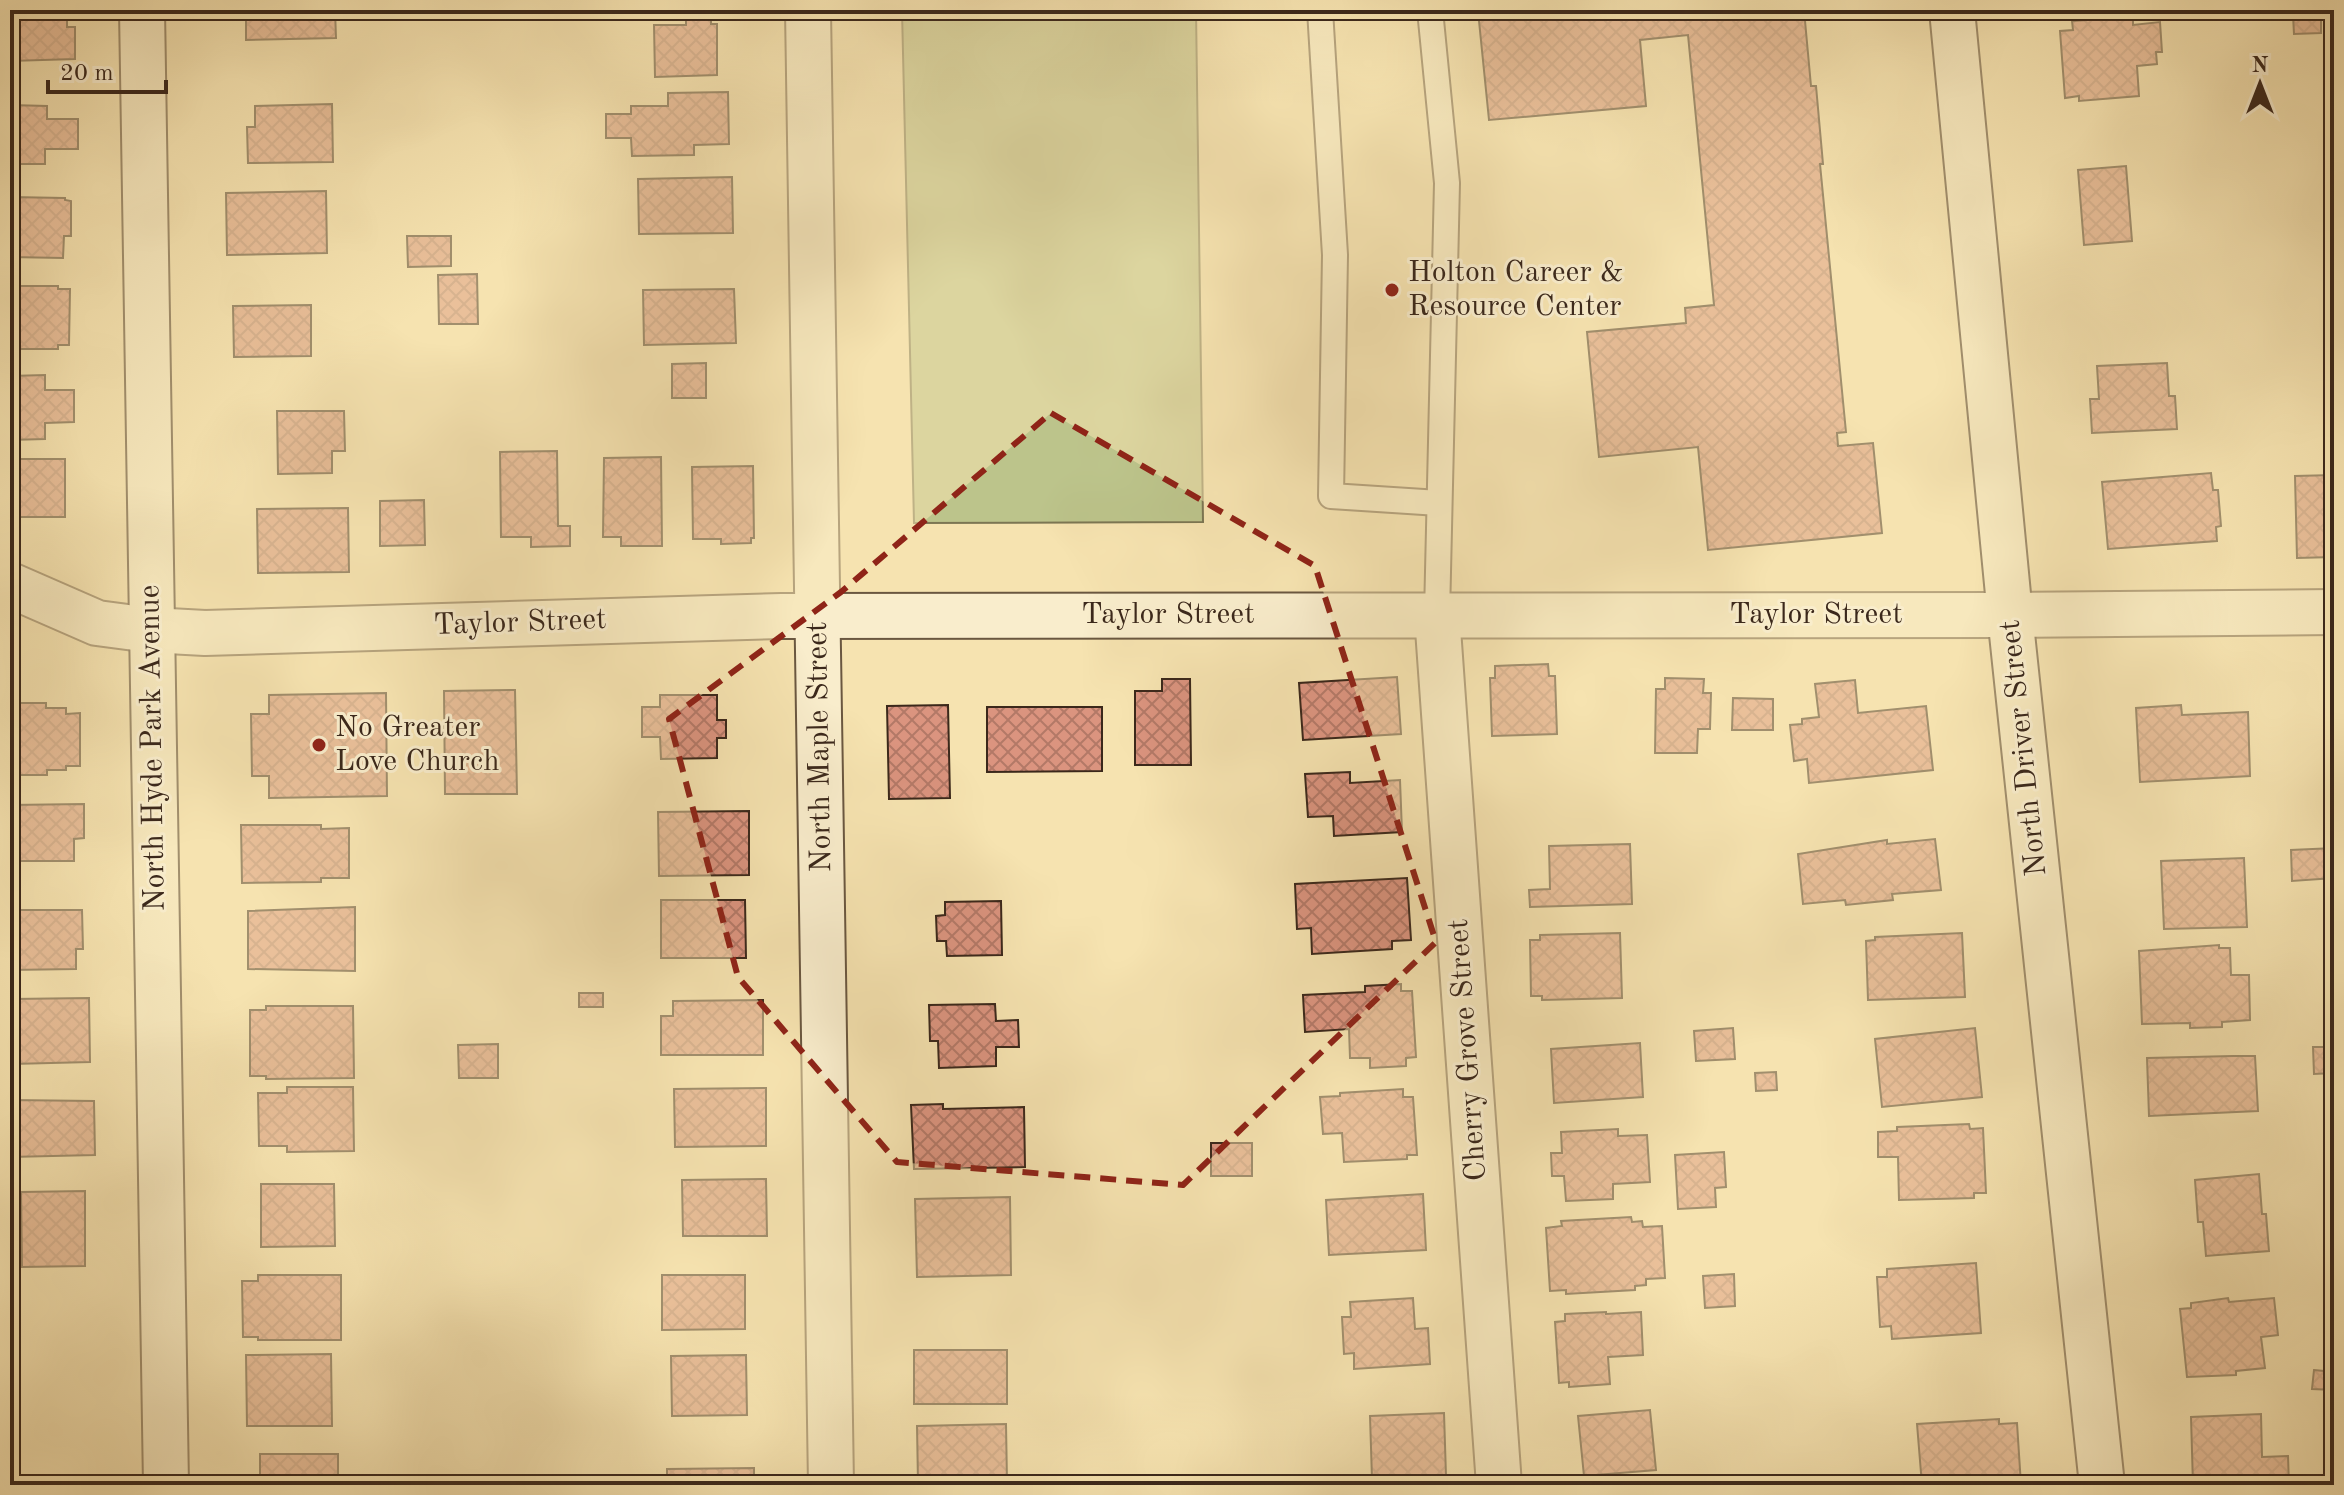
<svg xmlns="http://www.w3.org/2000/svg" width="2344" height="1495" viewBox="0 0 2344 1495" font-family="'Old Standard TT',serif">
	<defs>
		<pattern id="building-cross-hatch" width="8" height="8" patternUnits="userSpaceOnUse" patternTransform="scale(2)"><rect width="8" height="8" fill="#db947f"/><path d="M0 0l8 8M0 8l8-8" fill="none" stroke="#b37967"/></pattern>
	</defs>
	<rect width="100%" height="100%" fill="#f6e3b0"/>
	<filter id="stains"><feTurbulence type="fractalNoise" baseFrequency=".0025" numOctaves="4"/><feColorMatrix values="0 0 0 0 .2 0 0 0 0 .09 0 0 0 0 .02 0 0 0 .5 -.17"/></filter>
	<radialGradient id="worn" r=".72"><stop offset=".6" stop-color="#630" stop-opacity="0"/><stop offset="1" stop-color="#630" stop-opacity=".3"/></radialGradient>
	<path fill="#bcc48b" stroke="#7c7653" stroke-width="2" d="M902,10H1196L1203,522L914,523Z"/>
	<g fill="url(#building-cross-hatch)" stroke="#3b281b" stroke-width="2">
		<path d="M10,10H67V27H75V59L10,61Z"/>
		<path d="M246,10H335L336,38L246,40Z"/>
		<path d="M1637,10V12L1804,10L1811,86H1816L1823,164H1820L1846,432L1837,433L1838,446L1873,443L1882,533L1708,550L1698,447L1599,457L1587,332L1686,323L1685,308L1714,305L1688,35L1640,40L1646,106L1489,120L1478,11Z"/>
		<path d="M686,15H711V24H717V75L655,77L654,25H686Z"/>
		<path d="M2293,15H2321V33L2294,34Z"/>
		<path d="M2133,17V25L2160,22L2162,52H2156L2157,64L2137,66L2139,96L2079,101V96L2065,98L2060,31L2073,30L2072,21Z"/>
		<path d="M728,92L729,144L694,145V155L632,156L631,138H606V114H631V106H668V93Z"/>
		<path d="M332,104L333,162L248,163L247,127H255V106Z"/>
		<path d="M10,105L47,106V119H78V149H45V164H10Z"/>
		<path d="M2126,166L2132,241L2084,245L2078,170Z"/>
		<path d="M732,177L733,233L639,234L638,179Z"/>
		<path d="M326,191L327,253L227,255L226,193Z"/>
		<path d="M10,197L65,198V200L71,201V236H64L63,258L10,257Z"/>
		<path d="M407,236H451V266L408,267Z"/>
		<path d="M477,274L478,324H439L438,275Z"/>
		<path d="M10,286H58V289H70L69,345H58V349H10Z"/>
		<path d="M734,289L736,343L644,345L643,290Z"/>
		<path d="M311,305V356L234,357L233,306Z"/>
		<path d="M706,363V398H672V364Z"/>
		<path d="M2167,363L2169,396H2175L2177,429L2092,433L2090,399H2099L2097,366Z"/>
		<path d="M45,375V390H74V422L45,423V439L10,440V376Z"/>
		<path d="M277,411H344L345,451H332V473L278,474Z"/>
		<path d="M557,451L558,526H570V546L531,547V537H501L500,452Z"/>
		<path d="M661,457L662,546H621V537H603L604,458Z"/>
		<rect x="15" y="459" width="50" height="58"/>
		<path d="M753,466L754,538H751V543L721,544V539H693L692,467Z"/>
		<path d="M2211,473L2213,490H2218L2221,526L2216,527L2217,541L2108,549L2102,482Z"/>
		<path d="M2334,475V557L2297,558L2295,476Z"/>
		<path d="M424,500L425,545L380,546V501Z"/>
		<path d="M348,508L349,572L258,573L257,509Z"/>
		<path d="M1548,664L1549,676H1555L1557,734L1492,736L1490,678H1495V666Z"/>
		<path d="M1397,677L1401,734L1303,740L1299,683Z"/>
		<path d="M1665,678L1704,679L1703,693H1711L1710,729H1698L1697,753H1655L1656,689H1665Z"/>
		<path d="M1162,679H1190L1191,765H1135V691H1162Z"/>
		<path d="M1855,680L1858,713L1926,706L1933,770L1809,783L1807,759L1794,761L1790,725L1802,724V719L1819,717L1815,684Z"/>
		<path d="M515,690L517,794H445L444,691Z"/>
		<path d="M386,693L387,796L269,798V776H252L251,714H269V695Z"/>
		<path d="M660,695H717V720H726V738H717V758L661,759L660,737H642V707H660Z"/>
		<path d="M1733,698L1773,699V730H1732Z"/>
		<path d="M10,703H46V708H66V714L80,713V766H66V770H47V775H10Z"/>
		<path d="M948,705L950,798L889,799L887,706Z"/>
		<path d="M2181,705L2182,715L2248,712L2250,776L2140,782L2136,708Z"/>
		<path d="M987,707H1102V771L987,772Z"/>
		<path d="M1350,772V783L1400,780L1402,832L1334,836L1333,816L1308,817L1305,774Z"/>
		<path d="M84,804V838L74,839V861H10V805Z"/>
		<path d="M749,811V875L659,876L658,812Z"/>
		<path d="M241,825H321V829L349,828V878H321V882L242,883Z"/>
		<path d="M1935,839L1941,890L1892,894L1893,900L1846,905L1845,900L1803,904L1798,854L1887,840V844Z"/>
		<path d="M1630,844L1632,904L1530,907L1529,890L1550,889L1549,846Z"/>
		<path d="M2334,848V878L2292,881L2291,850Z"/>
		<path d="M2244,858L2247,927L2164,929L2161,861Z"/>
		<path d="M1407,878L1411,940L1392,941V949L1312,954L1311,928L1297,929L1295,884Z"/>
		<path d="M661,900H745L746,958H661Z"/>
		<path d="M1001,901L1002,955L947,956L946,941H937L936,916L945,915V902Z"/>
		<path d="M355,907V971L248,969V911Z"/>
		<path d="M10,910H82L83,949H76V969L10,970Z"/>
		<path d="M1620,933L1622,998L1542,1000V996H1531L1530,940H1540V935Z"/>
		<path d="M1962,933L1965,997L1868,1000L1866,941L1875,940V937Z"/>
		<path d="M2219,945V948H2230L2231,975H2249L2250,1020L2222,1022V1027L2190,1028V1023L2142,1024L2139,951Z"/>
		<path d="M1401,984V991H1412L1416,1057L1406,1058V1066L1370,1068V1058H1350L1349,1029L1305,1032L1303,995L1365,992V986Z"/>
		<rect x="579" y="993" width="24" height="14"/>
		<path d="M89,998L90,1062L12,1064V999Z"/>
		<path d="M763,1000V1055H661V1016H673V1001Z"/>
		<path d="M995,1004L996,1021L1018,1020L1019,1047H996V1066L939,1068L938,1041H930L929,1005Z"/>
		<path d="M266,1006H353L354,1078L266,1079V1076H250V1010H266Z"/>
		<path d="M1733,1028L1735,1059L1696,1061L1694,1031Z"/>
		<path d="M1975,1028L1982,1097L1882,1107L1875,1039Z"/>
		<path d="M1640,1043L1643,1097L1554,1103L1551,1049Z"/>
		<path d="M498,1044V1078H459L458,1045Z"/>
		<path d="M2313,1047H2334V1073L2314,1074Z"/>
		<path d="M2233,1056H2255L2258,1111L2149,1116L2147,1058Z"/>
		<path d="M1776,1072L1777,1090L1756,1091L1755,1073Z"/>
		<path d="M287,1087H353L354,1151L287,1152V1146H259L258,1093H287Z"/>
		<path d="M766,1088V1146L675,1147L674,1089Z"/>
		<path d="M1403,1089V1097H1413L1417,1155H1407V1159L1344,1162L1342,1133L1323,1134L1320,1097L1340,1096V1093Z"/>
		<path d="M10,1100L94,1101L95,1155L10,1157Z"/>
		<path d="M943,1104V1109L1024,1107L1025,1167L914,1169L911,1105Z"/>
		<path d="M1969,1124L1970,1129L1983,1128L1986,1193H1974V1198L1899,1200L1898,1157H1878V1132L1897,1131V1127Z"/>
		<path d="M1618,1129V1136L1647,1135L1650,1182L1613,1184V1199L1566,1201L1564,1176H1552L1551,1153H1562L1561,1132Z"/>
		<rect x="1211" y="1143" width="41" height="33"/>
		<path d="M1724,1152L1726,1187L1715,1188L1716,1207L1678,1209L1675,1155Z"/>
		<path d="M2259,1174L2262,1214H2266L2269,1251L2206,1256L2203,1222H2198L2195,1180Z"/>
		<path d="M766,1179L767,1236H683L682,1180Z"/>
		<path d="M261,1184H334L335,1246L261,1247Z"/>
		<path d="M85,1191V1266L22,1267L21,1192Z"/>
		<path d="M1423,1194L1426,1250L1329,1255L1326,1200Z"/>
		<path d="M1010,1197L1011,1275L917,1277L915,1199Z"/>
		<path d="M1631,1217L1632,1222L1642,1221L1643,1227L1662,1226L1665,1278L1646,1279V1285L1635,1286V1290L1566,1294V1290L1550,1291L1546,1228L1562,1226L1561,1221Z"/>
		<path d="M1976,1263L1981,1333L1892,1339L1891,1326L1880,1327L1877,1277H1887V1269Z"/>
		<path d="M1734,1274L1735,1306L1705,1308L1703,1276Z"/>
		<path d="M258,1275H341V1340H258V1337H243L242,1281H258Z"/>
		<path d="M662,1275H745V1329L662,1330Z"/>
		<path d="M1413,1298L1415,1329L1428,1328L1430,1364L1354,1369V1353L1344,1354L1342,1317H1351L1350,1302Z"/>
		<path d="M2228,1298L2229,1302L2274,1298L2278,1335L2261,1337L2265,1368L2236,1371V1375L2187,1377L2180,1309L2191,1308V1303Z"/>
		<path d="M1606,1312V1314L1641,1312L1643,1355L1608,1357L1610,1384L1569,1387V1382L1559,1383L1555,1322L1565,1321V1314Z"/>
		<rect x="914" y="1350" width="93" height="54"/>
		<path d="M331,1354L332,1426H247L246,1355Z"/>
		<path d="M746,1355L747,1415L672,1416L671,1356Z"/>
		<path d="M2314,1370L2334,1372V1390L2312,1389Z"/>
		<path d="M1650,1410L1656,1470L1584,1476L1578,1416Z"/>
		<path d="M1444,1413L1446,1476L1372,1479L1370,1416Z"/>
		<path d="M2261,1414L2262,1457L2288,1456L2289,1485H2193L2191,1417Z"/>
		<path d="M1999,1419V1424L2017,1423L2021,1485H1922L1917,1424Z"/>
		<path d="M1006,1424L1007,1482L918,1483L917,1426Z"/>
		<rect x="260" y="1454" width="78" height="31"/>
		<path d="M754,1468V1485H667V1469Z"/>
	</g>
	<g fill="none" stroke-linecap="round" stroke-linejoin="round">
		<defs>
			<g id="lane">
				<path d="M1320,10L1335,255L1331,496L1439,503"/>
				<path d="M1430,10L1447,183L1437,615"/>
			</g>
			<g id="street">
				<path d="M808,10L831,1485"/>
				<path d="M10,585L97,623L150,630L205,633L782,616L2010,615L2334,612"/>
				<path d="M1437,615L1499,1485"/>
			</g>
			<g id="secondary">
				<path d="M142,10L166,1485"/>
				<path d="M1952,10L2010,615L2102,1485"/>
			</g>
		</defs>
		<use href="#lane" stroke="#6a5740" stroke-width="28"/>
		<use href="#street" stroke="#6a5740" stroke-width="48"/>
		<use href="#secondary" stroke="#3b281b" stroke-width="48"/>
		<use href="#lane" stroke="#f9edcc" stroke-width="24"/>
		<use href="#street" stroke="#f9edcc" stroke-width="44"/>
		<use href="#secondary" stroke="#f9edcc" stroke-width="44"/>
	</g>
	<path d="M0 0H2344V1495H0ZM1051,413L1315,566L1436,942L1183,1185L897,1162L738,977L669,719L841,592Z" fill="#f6e3b0" fill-opacity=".55" fill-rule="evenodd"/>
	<path fill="none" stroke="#8f2418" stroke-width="6" stroke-dasharray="16 10" stroke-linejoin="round" d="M1051,413L1315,566L1436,942L1183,1185L897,1162L738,977L669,719L841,592Z"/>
	<g fill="#8f2418" stroke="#f9edcc" stroke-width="3">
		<circle cx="1392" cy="290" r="8"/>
		<circle cx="319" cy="745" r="8"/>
	</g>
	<g text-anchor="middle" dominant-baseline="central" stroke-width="6" stroke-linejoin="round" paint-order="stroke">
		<g font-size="30" fill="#3b281b" stroke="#f9edcc" text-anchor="start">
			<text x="1408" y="273">Holton Career &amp;<tspan x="1408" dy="34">Resource Center</tspan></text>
			<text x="335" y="728">No Greater<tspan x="335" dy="34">Love Church</tspan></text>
		</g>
		<g font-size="30" fill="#3b281b" stroke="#f9edcc">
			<text x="1168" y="615">Taylor Street</text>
			<text x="1816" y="615">Taylor Street</text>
			<text transform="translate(520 623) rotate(-2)">Taylor Street</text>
			<text transform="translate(820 747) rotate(-91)">North Maple Street</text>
			<text transform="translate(153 748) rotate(-91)">North Hyde Park Avenue</text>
			<text transform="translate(2024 748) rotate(-96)">North Driver Street</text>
			<text transform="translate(1468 1050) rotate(-94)">Cherry Grove Street</text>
		</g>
	</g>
	<rect width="2344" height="1495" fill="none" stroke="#f6e3b0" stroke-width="40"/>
	<rect x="12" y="12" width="2320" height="1471" fill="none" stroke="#3b281b" stroke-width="4"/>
	<rect x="20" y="20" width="2304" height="1455" fill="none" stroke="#3b281b" stroke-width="2"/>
	<g transform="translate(2260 84)" stroke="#f9edcc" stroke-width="6" paint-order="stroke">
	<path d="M0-6L14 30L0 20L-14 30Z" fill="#3b281b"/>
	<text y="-12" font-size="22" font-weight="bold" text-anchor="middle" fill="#3b281b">N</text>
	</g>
	<path d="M48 80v12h118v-12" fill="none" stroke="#3b281b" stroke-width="4"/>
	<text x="60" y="80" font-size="24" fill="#3b281b" stroke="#f9edcc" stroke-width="6" paint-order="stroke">20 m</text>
	<rect width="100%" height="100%" filter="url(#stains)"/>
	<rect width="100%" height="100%" fill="url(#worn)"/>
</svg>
